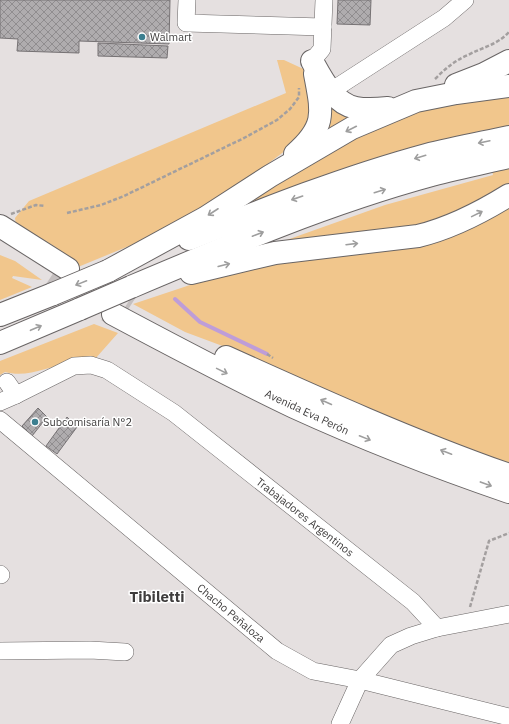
<svg xmlns="http://www.w3.org/2000/svg" width="509" height="724" viewBox="0 0 509 724" font-family="'IBM Plex Sans',sans-serif">
	<defs>
		<pattern id="building-cross-hatch" width="8" height="8" patternUnits="userSpaceOnUse"><rect width="8" height="8" fill="#afacae"/><path d="M0 0l8 8M0 8l8-8" fill="none" stroke="#908d8f"/></pattern>
	</defs>
	<rect width="100%" height="100%" fill="#e5e0e0"/>
	<g fill="#f1c68c">
		<path d="M277,60H284L310,72L317,105L302,138L241,184L164,230L129,246L78,267L63,256L54,246L16,225L15,218L29,201L286,93Z"/>
		<path d="M509,91V191L448,221L281,242L385,205L493,175L483,130L448,140L195,230L393,115Z"/>
		<path d="M327,104L355,114L323,133Z"/>
		<path d="M509,206V470L244,354L185,332L133,304L211,278Z"/>
		<path d="M0,255L15,261L42,280L13,276L12,278L32,287L0,300Z"/>
		<path d="M94,324L118,333L95,359C87,360 78,360 70,362C49,367 27,378 5,372L0,375V361Z"/>
	</g>
	<g fill="none" stroke-linecap="round" stroke-linejoin="round">
		<path stroke="#be9dd8" stroke-width="4" d="M175,299L200,322L267,354"/>
	</g>
	<g fill="url(#building-cross-hatch)" stroke="#767274">
		<path d="M0,0H170L169,44L79,41V53L17,51L18,39L0,38Z"/>
		<path d="M338,0H371L370,25L337,24Z"/>
		<path d="M98,43L168,46L167,58L98,56Z"/>
		<path d="M38,408L47,417L32,436L22,426Z"/>
		<path d="M67,417L77,427L57,454L46,446Z"/>
	</g>
	<g fill="none" stroke-linecap="round" stroke-linejoin="round">
		<g stroke="#c4bfbf" stroke-width="22" stroke-dasharray="22 11" stroke-linecap="butt">
			<path d="M52,275L109,312"/>
			<path d="M98,288L129,308"/>
		</g>
		<defs>
			<g id="minor">
				<path d="M187,0L186,23L323,27"/>
				<path d="M312,61L322,49L324,0"/>
				<path d="M331,91L444,18L465,0"/>
				<path d="M7,382L16,395"/>
				<path d="M0,402L16,395L74,366L91,365L107,370L174,413L413,602L437,628"/>
				<path d="M0,420L277,651L313,671L360,680L509,717"/>
				<path d="M0,574L1,575"/>
				<path d="M0,651L90,650L125,652"/>
				<path d="M340,724L360,680L391,645L411,636L437,628L509,614"/>
			</g>
			<g id="major">
				<path d="M0,226L68,269"/>
				<path d="M113,314C173,346 233,378 294,407C364,439 436,467 509,492"/>
				<path d="M226,357C319,399 412,441 509,475"/>
			</g>
			<g id="highway">
				<path d="M312,61C322,79 334,104 356,108C367,110 378,109 388,108"/>
				<path d="M456,85L484,74L509,61"/>
				<path d="M295,154C327,126 322,112 315,74"/>
				<path d="M189,239C267,208 345,177 426,155C454,148 481,143 509,137"/>
				<path d="M108,271L205,218L270,176L352,128L416,101L456,93L509,86"/>
				<path d="M191,273L275,253L418,236C451,228 480,213 509,195"/>
				<path d="M131,287C230,245 329,203 432,175C458,168 483,163 509,157"/>
				<path d="M0,315L53,294"/>
				<path d="M0,343L80,309"/>
			</g>
		</defs>
		<use href="#minor" stroke="#696565" stroke-width="18"/>
		<use href="#major" stroke="#696565" stroke-width="24"/>
		<use href="#highway" stroke="#696565" stroke-width="24"/>
		<g stroke="#a39f9f" stroke-width="2.5" stroke-dasharray="4 2" stroke-linecap="butt">
			<path d="M435,79C445,69 454,61 468,55C483,47 497,45 509,32"/>
			<path d="M67,213L101,205L124,196L244,138L277,120L290,109L299,97V88"/>
			<path d="M11,214L36,205L45,206"/>
			<path d="M267,354L273,358"/>
			<path d="M470,607L489,541L509,533"/>
		</g>
		<use href="#minor" stroke="#fff" stroke-width="17"/>
		<use href="#major" stroke="#fff" stroke-width="22"/>
		<use href="#highway" stroke="#fff" stroke-width="22"/>
		<defs>
			<g id="highway-bridge">
				<path d="M53,294L108,271"/>
				<path d="M80,309L131,287"/>
			</g>
		</defs>
		<use href="#highway-bridge" stroke="#696565" stroke-width="24" stroke-linecap="butt"/>
		<use href="#highway-bridge" stroke="#fff" stroke-width="22"/>
	</g>
	<defs><path id="oneway-shaft" d="M-6 0H5M1.5-3L5.5 0L1.5 3" fill="none" stroke-width="1.6" stroke-linecap="round" stroke-linejoin="round"/></defs>
	<g stroke="#9e9e9e">
		<use href="#oneway-shaft" transform="translate(351 129) rotate(153)"/>
		<use href="#oneway-shaft" transform="translate(484 142) rotate(168)"/>
		<use href="#oneway-shaft" transform="translate(420 157) rotate(163)"/>
		<use href="#oneway-shaft" transform="translate(380 191) rotate(-17)"/>
		<use href="#oneway-shaft" transform="translate(297 198) rotate(161)"/>
		<use href="#oneway-shaft" transform="translate(213 212) rotate(147)"/>
		<use href="#oneway-shaft" transform="translate(477 214) rotate(-26)"/>
		<use href="#oneway-shaft" transform="translate(258 234) rotate(-21)"/>
		<use href="#oneway-shaft" transform="translate(352 244) rotate(-7)"/>
		<use href="#oneway-shaft" transform="translate(224 265) rotate(-14)"/>
		<use href="#oneway-shaft" transform="translate(81 283) rotate(158)"/>
		<use href="#oneway-shaft" transform="translate(36 328) rotate(-23)"/>
		<use href="#oneway-shaft" transform="translate(222 371) rotate(26)"/>
		<use href="#oneway-shaft" transform="translate(326 402) rotate(-156)"/>
		<use href="#oneway-shaft" transform="translate(365 438) rotate(22)"/>
		<use href="#oneway-shaft" transform="translate(446 452) rotate(-159)"/>
		<use href="#oneway-shaft" transform="translate(486 484) rotate(20)"/>
	</g>
	<g fill="#3c7f90" stroke="#fff" stroke-width="1.5">
		<circle cx="142" cy="37" r="4"/>
		<circle cx="35" cy="422" r="4"/>
	</g>
	<g text-anchor="middle" dominant-baseline="central" stroke-width="3" stroke-linejoin="round" paint-order="stroke">
		<g font-size="11" fill="#3e3c3c" stroke="#fff" text-anchor="start">
			<text x="150" y="37">Walmart</text>
			<text x="43" y="422">Subcomisaría N°2</text>
		</g>
		<g font-size="11" fill="#3e3c3c" stroke="#fff">
			<text transform="translate(307 412) rotate(25)">Avenida Eva Perón</text>
			<text transform="translate(305 517) rotate(38)">Trabajadores Argentinos</text>
			<text transform="translate(231 613) rotate(40)">Chacho Peñaloza</text>
		</g>
		<g font-size="15" font-weight="bold" fill="#3e3c3c" stroke="#fff">
			<text x="157" y="596">Tibiletti</text>
		</g>
	</g>
</svg>
